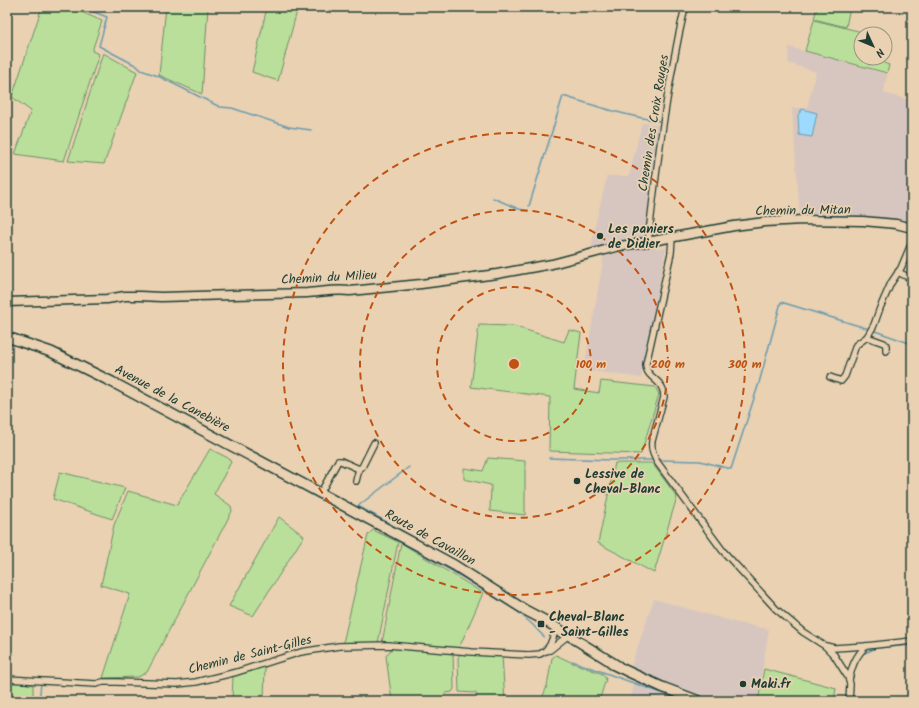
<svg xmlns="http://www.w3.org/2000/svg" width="919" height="708" viewBox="0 0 919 708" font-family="Kalam,sans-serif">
	<rect width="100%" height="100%" fill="#e9d1b2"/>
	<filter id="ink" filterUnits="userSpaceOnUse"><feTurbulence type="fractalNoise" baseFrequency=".025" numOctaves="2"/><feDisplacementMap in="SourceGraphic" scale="8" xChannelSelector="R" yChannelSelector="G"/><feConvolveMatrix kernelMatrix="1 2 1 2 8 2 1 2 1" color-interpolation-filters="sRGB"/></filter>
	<g filter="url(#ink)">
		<g fill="#d7c6bf">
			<path d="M789,47L887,74L884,93L912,101V224L800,217L792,108H807L816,72L788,63Z"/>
			<path d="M642,123L660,125L645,239L624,240L591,250L595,226L607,176H629Z"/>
			<path d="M638,247L666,248L641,378L584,370L604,255Z"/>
			<path d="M654,599L738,623L769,629L757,701H630L634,685L631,666Z"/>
		</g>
		<g fill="#badf9a" stroke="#6c8e67">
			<path d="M42,7H70L102,21L92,51L99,54L64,161L15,154L31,111L12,97Z"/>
			<path d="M166,7H208L202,94L159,75Z"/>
			<path d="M267,7H298L278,81L252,72Z"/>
			<path d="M817,7H850L846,27L814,19Z"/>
			<path d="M814,20L870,34H861V58H879V61L889,65L887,73L805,51Z"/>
			<path d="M103,53L137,72L104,164L68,161Z"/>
			<path d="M479,325L513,326L564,342L569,330L581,333L574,389L599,393L601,381L655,387L659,394L641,454L549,451L550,397L471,387Z"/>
			<path d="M210,449L228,458L231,462L214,494L231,506L232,511L147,672L138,677L103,678L130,594L101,585L114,525L128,491L177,505Z"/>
			<path d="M488,458L525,461V515L490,511L491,485L464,479V468L483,471Z"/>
			<path d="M615,463H652L677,497L654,573L598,543Z"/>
			<path d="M60,472L125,488L112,519L53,499Z"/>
			<path d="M279,517L304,536L253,616L229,606Z"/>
			<path d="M373,530L398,542L378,643H343L368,535Z"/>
			<path d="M401,543L483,593L459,648L382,643Z"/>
			<path d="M392,648L453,653L454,689L452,692L446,693L443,697V701H392L386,656Z"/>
			<path d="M460,653L502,656L505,701H477L476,693L459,692L458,658Z"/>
			<path d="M556,655L573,663L603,674L606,679L599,701H541L547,686L552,658Z"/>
			<path d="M265,665L264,701H232L233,676Z"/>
			<path d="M764,669L836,688L834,701H758Z"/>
			<path d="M7,680L33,685V701H7Z"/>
		</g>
		<path fill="#9ddafe" stroke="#6b9bad" d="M802,109L817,113L812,137L799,135L798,115Z"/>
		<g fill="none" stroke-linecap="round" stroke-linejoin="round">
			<g stroke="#6b9bad" stroke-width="1.5">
				<path d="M81,7L107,17L99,46L137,66L141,70L158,76L220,107L232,108L289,127L311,130"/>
				<path d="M672,87L682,34"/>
				<path d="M493,198L519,209L528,211"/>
				<path d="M529,206L563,96C595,106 626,116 659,121L661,118"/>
				<path d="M872,330L912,344"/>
				<path d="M549,458L612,460H655"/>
				<path d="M659,460L700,461L731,469L759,383L781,302L869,329"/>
				<path d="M409,467L358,506L456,561"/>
				<path d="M298,487L404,544L454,572L517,611L533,625L544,637"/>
				<path d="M459,563L511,595L518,601"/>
				<path d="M865,653L876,648L912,645"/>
				<path d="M572,661L684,701"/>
				<path d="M39,701L41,684"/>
			</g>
			<defs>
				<g id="street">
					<path d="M672,238L671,253L646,364C646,380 664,378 664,397L652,441C651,449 653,454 657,462L723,551L776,609L803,632L825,646L834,655L848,677L850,684L849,701"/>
					<path d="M648,242C657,163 667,84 685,7"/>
					<path d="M898,272L912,279"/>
					<path d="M867,337L884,343L886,345V351"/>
					<path d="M830,377L841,381L845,376L856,345L867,337L874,325L880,308L891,283L901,268L912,242"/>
					<path d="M356,481L359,469"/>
					<path d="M320,494L338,461H341L359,469L362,467L374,443"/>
					<path d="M826,646L834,648L866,646L912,641"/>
					<path d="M545,651L550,645L555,632L561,634"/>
					<path d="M7,679L96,684L103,682H116L177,684L196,682L237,672L301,652L339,646L388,645L472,652L529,655L540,654L545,651L550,650L565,638V636L562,632"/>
					<path d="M849,680C852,666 855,657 866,646"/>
				</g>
				<path id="secondary" d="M7,302L107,299L125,296H140L161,297L307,293C322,292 335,289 350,291L421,284L497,274L552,264L620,246L647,242L734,226L765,222L802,220L863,221L896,224L912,228"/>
				<g id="primary">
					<path d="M7,337L51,352L112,382L406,539L454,565L525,610L544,620L618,666"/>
					<path d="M612,664L631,673L662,687L699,701"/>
				</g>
			</defs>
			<use href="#street" stroke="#1f3d34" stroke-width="8"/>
			<use href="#secondary" stroke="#1f3d34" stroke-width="11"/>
			<use href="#primary" stroke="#1f3d34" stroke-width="12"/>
			<use href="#street" stroke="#e9d1b2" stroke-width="5.5"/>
			<use href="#secondary" stroke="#e9d1b2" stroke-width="8"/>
			<use href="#primary" stroke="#e9d1b2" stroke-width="9"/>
		</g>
	</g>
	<g fill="none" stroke="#c05314" stroke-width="2" stroke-dasharray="7 5">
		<circle cx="514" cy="364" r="77"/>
		<circle cx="514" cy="364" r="154"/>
		<circle cx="514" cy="364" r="231"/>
	</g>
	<g fill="#1f3d34" stroke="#e9d1b2" stroke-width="1.5">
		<circle cx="600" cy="236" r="4"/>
		<circle cx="577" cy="481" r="4"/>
		<rect x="537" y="620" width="8" height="8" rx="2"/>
		<circle cx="743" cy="684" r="4"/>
	</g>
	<g text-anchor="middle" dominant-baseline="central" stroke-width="3.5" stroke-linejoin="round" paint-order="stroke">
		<g font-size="13" fill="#1f3d34" stroke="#e9d1b2">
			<text transform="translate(654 123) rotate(-81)">Chemin des Croix Rouges</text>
			<text transform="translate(803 211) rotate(-1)">Chemin du Mitan</text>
			<text transform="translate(329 278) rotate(-3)">Chemin du Milieu</text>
			<text transform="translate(172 399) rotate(28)">Avenue de la Canebière</text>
			<text transform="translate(430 538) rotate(29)">Route de Cavaillon</text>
			<text transform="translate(250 655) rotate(-14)">Chemin de Saint-Gilles</text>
		</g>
		<g font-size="13" font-weight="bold" fill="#1f3d34" stroke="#e9d1b2" text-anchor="start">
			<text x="608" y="229">Les paniers<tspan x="608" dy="15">de Didier</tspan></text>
			<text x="585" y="474">Lessive de<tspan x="585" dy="15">Cheval-Blanc</tspan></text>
			<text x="549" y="617">Cheval-Blanc<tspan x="549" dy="15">- Saint-Gilles</tspan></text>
			<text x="751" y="684">Maki.fr</text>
		</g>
	</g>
	<circle cx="514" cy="364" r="6" fill="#c05314" stroke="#e9d1b2" stroke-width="2"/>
	<g font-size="12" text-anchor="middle" font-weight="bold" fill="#c05314" stroke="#e9d1b2" stroke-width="3.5" stroke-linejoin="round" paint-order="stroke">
		<text x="591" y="368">100 m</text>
		<text x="668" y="368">200 m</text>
		<text x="745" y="368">300 m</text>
	</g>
	<rect width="919" height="708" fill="none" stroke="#e9d1b2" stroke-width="24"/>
	<rect x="12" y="12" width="895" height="684" fill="none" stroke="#1f3d34" stroke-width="1.5" filter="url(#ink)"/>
	<g transform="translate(873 46) rotate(134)"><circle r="19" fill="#e9d1b2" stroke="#989680"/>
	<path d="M0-3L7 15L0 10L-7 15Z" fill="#1f3d34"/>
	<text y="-6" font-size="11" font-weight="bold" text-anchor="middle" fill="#1f3d34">N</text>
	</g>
</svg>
